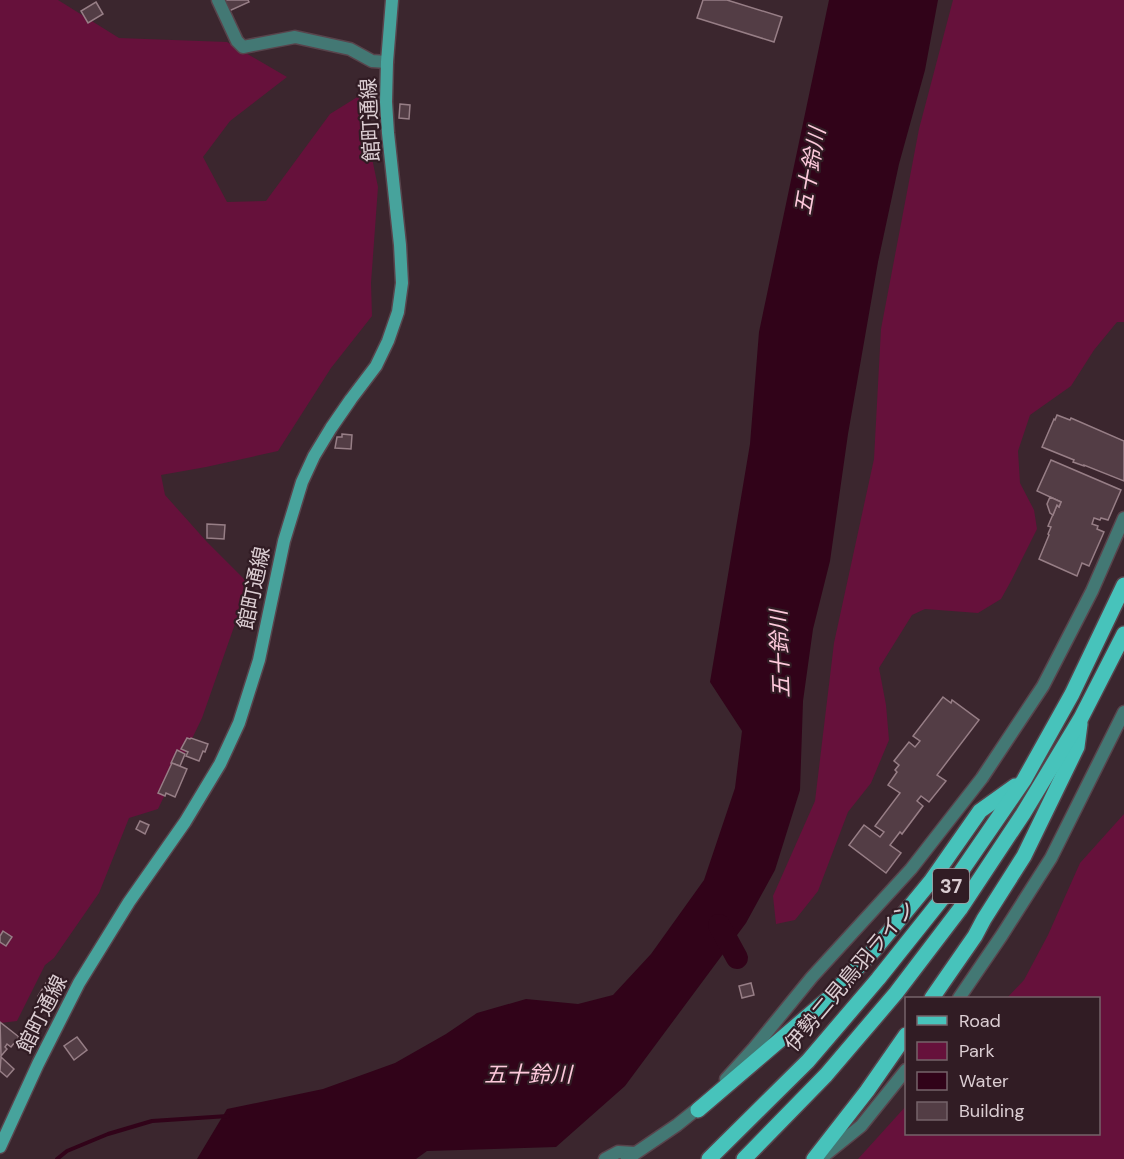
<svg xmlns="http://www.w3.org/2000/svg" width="1124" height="1159" viewBox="0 0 1124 1159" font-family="'DM Sans','Noto Sans JP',sans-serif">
	<rect width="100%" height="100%" fill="#3b262e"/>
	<g fill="#66113b">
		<path d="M0,0H58L119,38L227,42L287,77L230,121L203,157L227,202L266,201L330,114L359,96L378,187L371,283L372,316L331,368L278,451L206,467L161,475L165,495L207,542L249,584L202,718L158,809L129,818L99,893L54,958L45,965L17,1021L0,1023Z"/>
		<path d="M953,0H1124V322H1117L1094,350L1071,386L1030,415L1018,451L1020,483L1034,510L1037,529L1011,581L1001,599L978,613L925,609L912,615L879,668L886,705L889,740L871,783L848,812L818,891L795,920L776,924L773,896L815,801L834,643L874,459L881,329L919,129Z"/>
		<path d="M1124,814V1159H858L906,1106V1134H1098V998H1007L1024,980L1048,935L1080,863Z"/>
	</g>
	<path fill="#310319" d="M829,0H938L925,70L899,164L878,262L848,434L830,561L813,629L803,701L800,790L775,870L746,923L625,1086L556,1147L427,1151L416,1159H197L227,1109L323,1089L395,1063L446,1034L477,1013L526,999L578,1004L613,995L651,954L704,880L735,788L742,731L710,682L750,444L759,332Z"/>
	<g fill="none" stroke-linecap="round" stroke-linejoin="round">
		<path stroke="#310319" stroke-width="4" d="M57,1159L67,1151L108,1134L152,1121L228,1116"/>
		<path stroke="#310319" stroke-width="22" d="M719,925L737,958"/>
	</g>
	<g fill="#533d45" stroke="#977e86" stroke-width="1.5">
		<path d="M223,0H248L249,2L229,11Z"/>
		<path d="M703,0H727L782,17L774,42L697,18Z"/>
		<path d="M96,2L103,14L88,23L81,11Z"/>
		<path d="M400,104L410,105L409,119L399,118Z"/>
		<path d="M1057,415L1070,420L1071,418L1124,441V481L1084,465V466L1073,462L1074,460L1042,447L1054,419L1055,420Z"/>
		<path d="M342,434L352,435L351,449L335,448L337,437H342Z"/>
		<path d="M1051,460L1121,490L1108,520L1101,518L1100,520L1094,518L1092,524L1098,526L1097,529L1104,532L1089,566L1082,563L1077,576L1039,559L1049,535L1048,534L1051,527L1048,526L1057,505L1059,507L1061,502L1037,491Z"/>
		<path d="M1050,497L1061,502L1059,507L1057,505L1053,515L1050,513L1047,504Z"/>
		<path d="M207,524L225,525L224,539L207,538Z"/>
		<path d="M943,697L951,703L952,700L979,720L937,775L946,781L929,802L921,796L917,801L923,806L902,834L900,832L890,845L901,853L886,873L849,845L864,825L880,837L884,832L875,826L900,793L888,785L897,772L895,770L899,765L894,761L909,742L915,747L920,741L913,736Z"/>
		<path d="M187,738L190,739L191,738L208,744L205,752L203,751L199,761L186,756L188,752L181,749Z"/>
		<path d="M177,750L185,754L180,766L171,763Z"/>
		<path d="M172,763L187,769L175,797L166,793L165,796L158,793Z"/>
		<path d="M140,821L149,825L145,834L136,829Z"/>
		<path d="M3,931L12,937L6,946L0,942V936Z"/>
		<path d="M46,983L55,990L46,1002L38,996Z"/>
		<path d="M751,983L754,995L742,998L739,986Z"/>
		<path d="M0,1022L19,1037L11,1047L7,1044L5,1047L7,1049L1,1056Z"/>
		<path d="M77,1037L87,1050L74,1060L64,1046Z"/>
		<path d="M1,1057L14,1069L7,1077L0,1071Z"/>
	</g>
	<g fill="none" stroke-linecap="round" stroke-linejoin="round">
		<defs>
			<g id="street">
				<path d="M218,0L237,41L243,47L295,37L350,49L372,61L387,62"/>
				<path d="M959,998L1002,935L1051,858L1124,712"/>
				<path d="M726,1079L754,1048L812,977L911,869L982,778L1043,686L1092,591L1124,518"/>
				<path d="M605,1159L618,1152L635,1153"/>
				<path d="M627,1159L677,1125L702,1105"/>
				<path d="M820,1159L861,1126L906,1070"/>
			</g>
			<path id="secondary" d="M0,1147L38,1064L79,983L129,902L185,822L220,764L239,723L259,660L284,541L302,482L314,456L331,428L351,399L376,366L388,341L398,312L402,283L400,245L388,133L386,102L387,62L392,0"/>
			<g id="primary">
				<path d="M932,998L975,936L984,919L1024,856L1077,747L1080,724"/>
				<path d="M698,1110L829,998L875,949L931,881L980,811L1015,786"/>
				<path d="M709,1159L808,1061L878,979L945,895L1024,780L1072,694L1124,585"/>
				<path d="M744,1159L826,1075L896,993L960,909L1023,814L1081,718L1124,634"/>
				<path d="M814,1159L867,1091L906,1035"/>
			</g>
		</defs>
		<use href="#street" stroke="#58444c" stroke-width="15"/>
		<use href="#secondary" stroke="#58444c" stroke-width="15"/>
		<use href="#primary" stroke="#58444c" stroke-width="18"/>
		<use href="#street" stroke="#437874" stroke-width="12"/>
		<use href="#secondary" stroke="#47a39c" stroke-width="12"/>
		<use href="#primary" stroke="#47c3bb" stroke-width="15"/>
	</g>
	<g text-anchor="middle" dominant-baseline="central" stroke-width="4.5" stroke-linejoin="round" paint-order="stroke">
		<rect fill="#311c24" stroke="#a8989e" stroke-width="1.5" x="933" y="869" width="36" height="34" rx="4.5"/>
		<g font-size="20" font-weight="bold" fill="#dbcdd2">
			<text x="951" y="886">37</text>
		</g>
		<g font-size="21" fill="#dbcdd2" stroke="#311c24">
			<text transform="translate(370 120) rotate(-93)">館町通線</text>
			<text transform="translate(254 588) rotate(-78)">館町通線</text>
			<text transform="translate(850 976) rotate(-50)">伊勢二見鳥羽ライン</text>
			<text transform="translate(42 1014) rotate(-63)">館町通線</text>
		</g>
		<g font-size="22" font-style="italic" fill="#fdc9db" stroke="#311c24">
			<text transform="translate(810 171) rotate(-80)">五十鈴川</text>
			<text transform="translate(780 654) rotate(-92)">五十鈴川</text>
			<text x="528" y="1074">五十鈴川</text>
		</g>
	</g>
	<rect x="905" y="997" width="195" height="138" fill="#311c24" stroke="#75636a" stroke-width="1.5"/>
	<rect x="917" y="1016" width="30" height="9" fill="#47c3bb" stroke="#75636a" stroke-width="1.5"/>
	<text x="959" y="1027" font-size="18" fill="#dbcdd2">Road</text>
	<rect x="917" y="1042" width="30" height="18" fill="#66113b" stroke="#75636a" stroke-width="1.5"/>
	<text x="959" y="1057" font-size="18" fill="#dbcdd2">Park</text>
	<rect x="917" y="1072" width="30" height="18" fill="#310319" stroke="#75636a" stroke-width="1.5"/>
	<text x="959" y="1087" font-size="18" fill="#dbcdd2">Water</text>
	<rect x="917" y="1102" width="30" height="18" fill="#533d45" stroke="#75636a" stroke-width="1.5"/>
	<text x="959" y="1117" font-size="18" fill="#dbcdd2">Building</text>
</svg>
